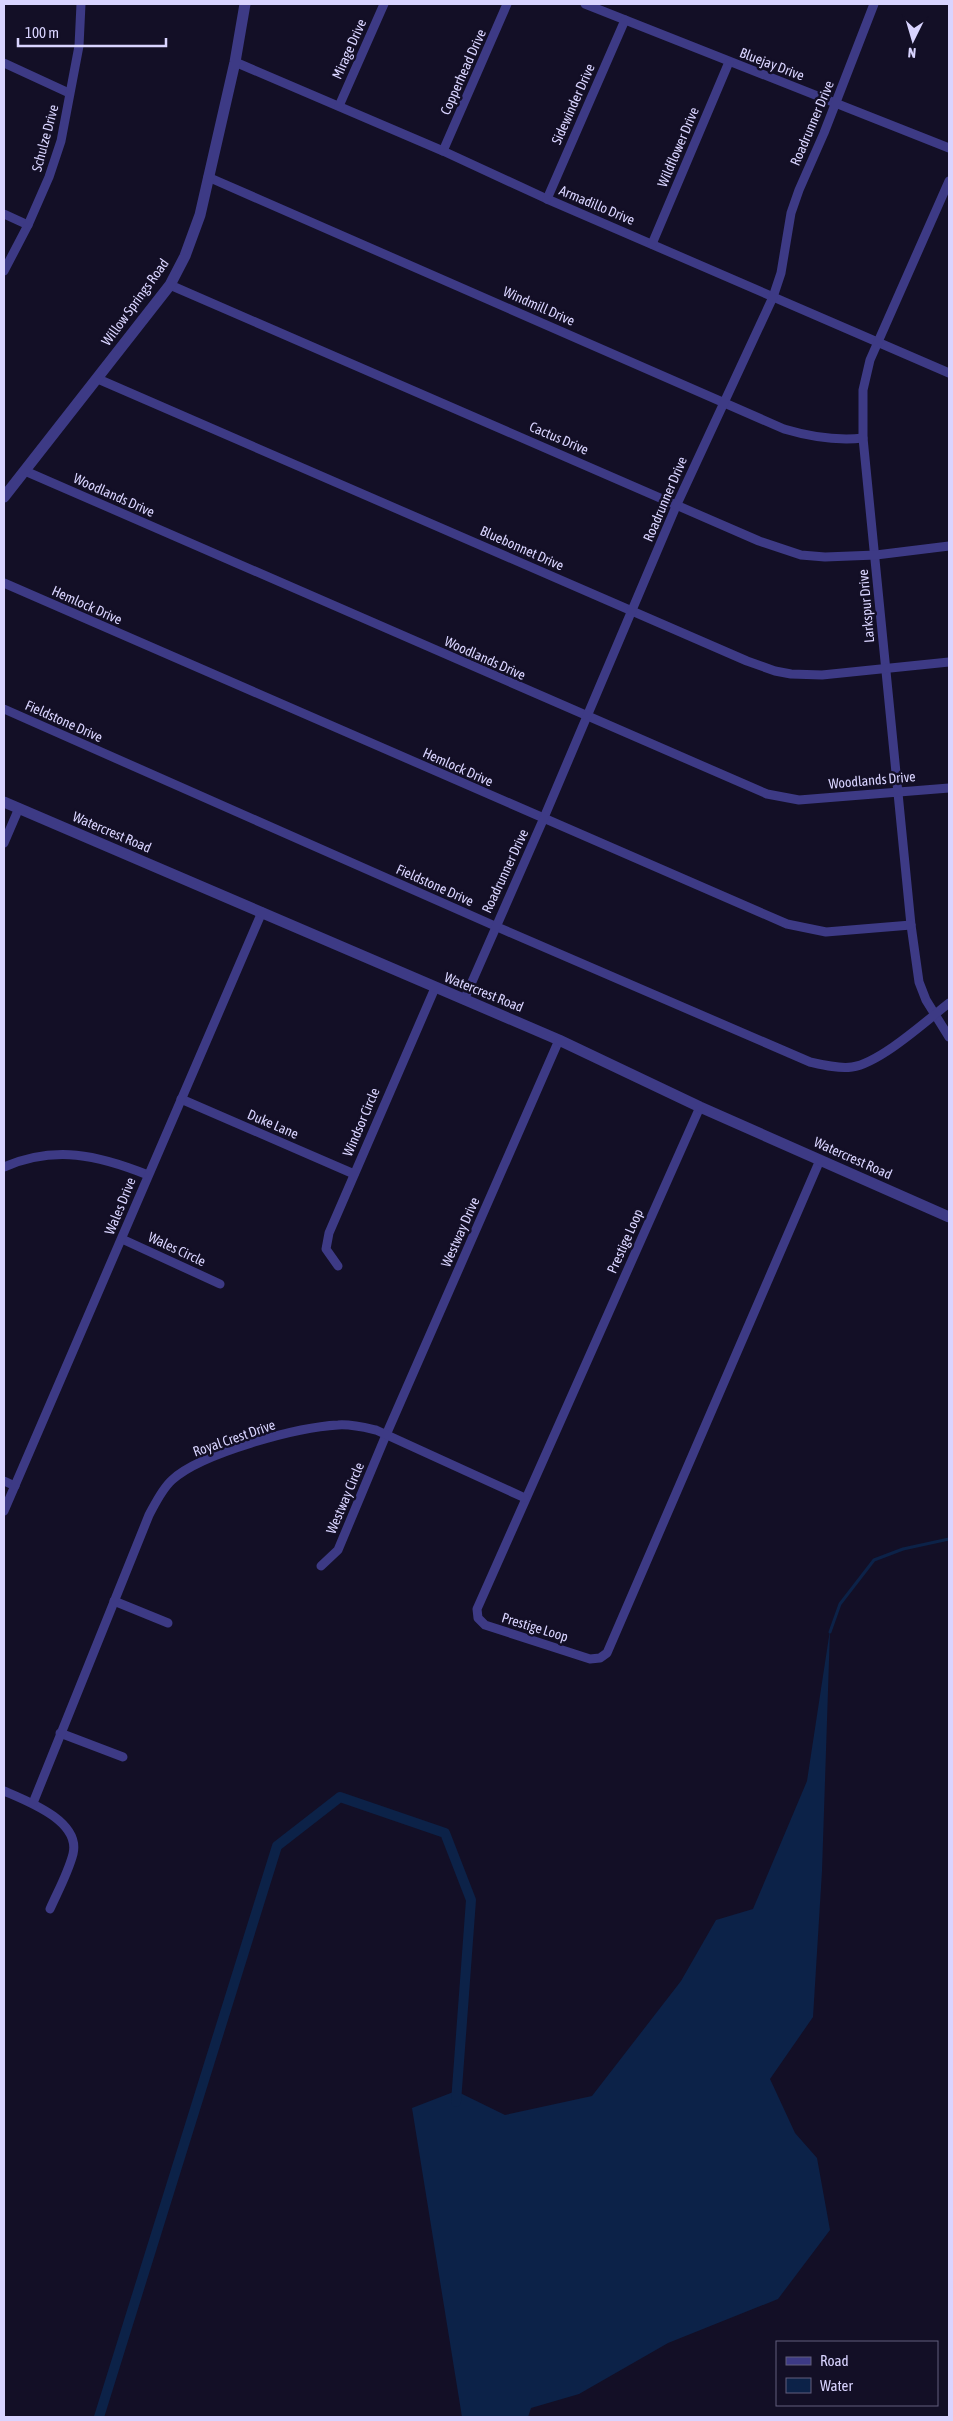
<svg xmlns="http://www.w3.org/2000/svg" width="953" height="2421" viewBox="0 0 953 2421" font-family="'Asap Condensed',sans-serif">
	<rect width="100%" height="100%" fill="#130f26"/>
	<path fill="#0c2248" d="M830,1630L822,1871L813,2017L770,2079L795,2133L817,2158L830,2230L778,2299L668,2343L579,2394L531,2408L528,2417H462L412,2108L456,2091L505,2115L592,2096L681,1981L716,1920L753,1909L807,1781Z"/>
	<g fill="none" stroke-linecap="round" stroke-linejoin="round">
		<path stroke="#0c2248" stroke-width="3" d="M830,1632L840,1604L874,1560L903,1549L949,1539"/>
		<path stroke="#0c2248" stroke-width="10" d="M99,2417L277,1846L340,1797L445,1833L471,1900L456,2102"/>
		<g stroke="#3d3a85" stroke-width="9">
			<path d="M585,4L949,148"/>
			<path d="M235,62L443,151L547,199L949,373"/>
			<path d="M4,63L69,93"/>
			<path d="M339,106L384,4"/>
			<path d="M443,151L507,4"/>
			<path d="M208,177L784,429C811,437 835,441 863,438"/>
			<path d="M949,181L870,360L863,390V438L911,925L919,982L926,1000L949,1037"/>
			<path d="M547,199L625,20"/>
			<path d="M4,214L28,225"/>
			<path d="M652,244L729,62"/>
			<path d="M4,271L28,225L49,177L61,141L79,46L81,4"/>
			<path d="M170,285L759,541L801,555L825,557L876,555L949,546"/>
			<path d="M98,379L747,661L775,671L791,674L822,675L949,662"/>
			<path d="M25,471L767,794L799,800L949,788"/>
			<path d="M4,583L787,924L826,932L911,925"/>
			<path d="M4,709L495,926L810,1062C823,1065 839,1069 852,1067C880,1063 926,1021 949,1003"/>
			<path d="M4,843L19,808"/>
			<path d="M464,1000L543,820L677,504L773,297L781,273L791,213L799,190L824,133L874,4"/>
			<path d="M181,1099L354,1174"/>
			<path d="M700,1107L477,1609L478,1618L485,1625L590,1659L600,1658L607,1653L820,1160"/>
			<path d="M4,1167C55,1145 98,1155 148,1175"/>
			<path d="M122,1239L220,1284"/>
			<path d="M338,1266L326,1249L329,1233L435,988"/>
			<path d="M4,1481L15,1486"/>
			<path d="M4,1511L262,912"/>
			<path d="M321,1566L338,1550L386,1435L559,1040"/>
			<path d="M114,1601L168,1623"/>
			<path d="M60,1733L123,1757"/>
			<path d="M4,1791C27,1801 81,1821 73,1854C68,1873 58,1891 50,1909"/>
			<path d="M33,1803L149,1515C155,1504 162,1489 172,1480C201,1453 298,1427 338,1425C351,1424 363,1427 376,1430L525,1498"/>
		</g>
		<g stroke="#3d3a85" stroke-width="11">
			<path d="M4,497L170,285L185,256L200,215L235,62L245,4"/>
			<path d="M4,802L559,1040L700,1107L949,1217"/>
		</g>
	</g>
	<g text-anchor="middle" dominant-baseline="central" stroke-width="5" stroke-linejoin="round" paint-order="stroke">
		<g font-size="14" fill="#d9d4ff" stroke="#130f26">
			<text transform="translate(349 49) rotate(-66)">Mirage Drive</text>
			<text transform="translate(772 64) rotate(21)">Bluejay Drive</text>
			<text transform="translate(463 72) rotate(-66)">Copperhead Drive</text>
			<text transform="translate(573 104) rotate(-66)">Sidewinder Drive</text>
			<text transform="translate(812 123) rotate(-67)">Roadrunner Drive</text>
			<text transform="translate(45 138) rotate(-75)">Schulze Drive</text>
			<text transform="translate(678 147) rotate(-67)">Wildflower Drive</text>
			<text transform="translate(597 205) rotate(23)">Armadillo Drive</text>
			<text transform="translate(135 302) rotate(-54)">Willow Springs Road</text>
			<text transform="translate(539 306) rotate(24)">Windmill Drive</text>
			<text transform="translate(559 438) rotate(23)">Cactus Drive</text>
			<text transform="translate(114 495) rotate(24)">Woodlands Drive</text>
			<text transform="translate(665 499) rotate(-67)">Roadrunner Drive</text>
			<text transform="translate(522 548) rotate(24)">Bluebonnet Drive</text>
			<text transform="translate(87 605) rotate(24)">Hemlock Drive</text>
			<text transform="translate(866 606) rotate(-95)">Larkspur Drive</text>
			<text transform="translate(485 658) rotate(24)">Woodlands Drive</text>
			<text transform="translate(64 721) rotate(24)">Fieldstone Drive</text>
			<text transform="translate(458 767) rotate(24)">Hemlock Drive</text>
			<text transform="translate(872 780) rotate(-5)">Woodlands Drive</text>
			<text transform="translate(112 832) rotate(23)">Watercrest Road</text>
			<text transform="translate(505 871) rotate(-65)">Roadrunner Drive</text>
			<text transform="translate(435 885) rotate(24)">Fieldstone Drive</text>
			<text transform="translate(484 992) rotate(22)">Watercrest Road</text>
			<text transform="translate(361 1122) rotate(-67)">Windsor Circle</text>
			<text transform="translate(273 1124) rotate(23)">Duke Lane</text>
			<text transform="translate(853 1158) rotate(24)">Watercrest Road</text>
			<text transform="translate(120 1206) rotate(-68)">Wales Drive</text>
			<text transform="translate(460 1232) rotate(-66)">Westway Drive</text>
			<text transform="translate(625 1241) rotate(-66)">Prestige Loop</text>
			<text transform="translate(177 1249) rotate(25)">Wales Circle</text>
			<text transform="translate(234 1438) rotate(-19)">Royal Crest Drive</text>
			<text transform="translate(345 1498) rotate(-67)">Westway Circle</text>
			<text transform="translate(535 1627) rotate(17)">Prestige Loop</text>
		</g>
	</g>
	<rect width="953" height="2421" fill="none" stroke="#d9d4ff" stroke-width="10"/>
	<rect x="776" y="2341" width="162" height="65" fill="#130f26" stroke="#625e7d"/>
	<rect x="786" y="2357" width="25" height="8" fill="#3d3a85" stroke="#625e7d"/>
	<text x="820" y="2366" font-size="15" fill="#d9d4ff">Road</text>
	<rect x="786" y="2378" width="25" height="15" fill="#0c2248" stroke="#625e7d"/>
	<text x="820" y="2391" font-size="15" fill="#d9d4ff">Water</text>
	<g transform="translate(913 40) rotate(185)" stroke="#130f26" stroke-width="4" paint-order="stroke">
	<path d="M0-4L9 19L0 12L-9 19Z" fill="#d9d4ff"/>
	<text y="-8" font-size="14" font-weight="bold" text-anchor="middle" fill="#d9d4ff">N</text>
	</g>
	<path d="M18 38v8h148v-8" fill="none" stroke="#d9d4ff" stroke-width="2.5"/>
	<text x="25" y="38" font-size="15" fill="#d9d4ff" stroke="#130f26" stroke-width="4" paint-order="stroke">100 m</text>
</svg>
